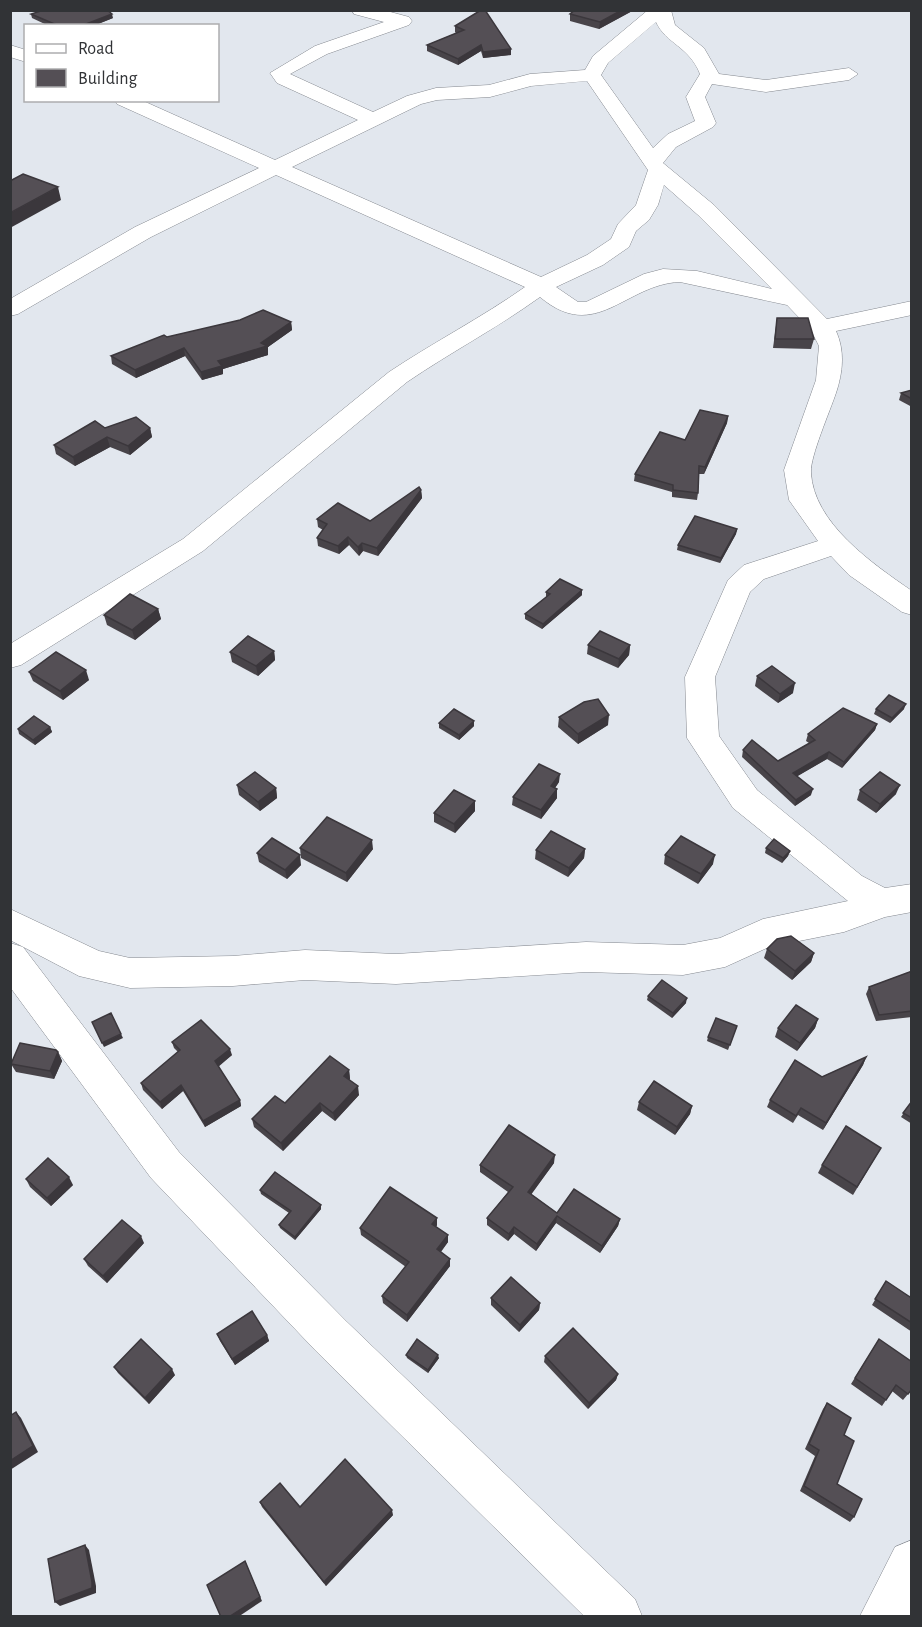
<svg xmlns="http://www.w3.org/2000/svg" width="922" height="1627" viewBox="0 0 922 1627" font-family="'Alegreya Sans',sans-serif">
	<rect width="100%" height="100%" fill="#e2e7ee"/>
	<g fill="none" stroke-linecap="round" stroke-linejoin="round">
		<defs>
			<g id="minor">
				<path d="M352,10H383L409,17L412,21L409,25L327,54L290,74L373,112L407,96L436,88L489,85L530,74L585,70L593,56L648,10H671L675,25L704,48L719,74L766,80L849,68L858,74L849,80L766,92L712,84L705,97L716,123L713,127L676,147L663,163L714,205L827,319L912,301V315L836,331C845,351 843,372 836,393C830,411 810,457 811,472C813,523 873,564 912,591V615L902,612L849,575L831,556L764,579L750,592L715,677L719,736L757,790L862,876L885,888L912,884V912L885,917L844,932L769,947L725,967L683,975L586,972L396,984L305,980L233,986L130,988L79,976L10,940V909L99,951L130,958L233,956L305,950L396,954L586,942L683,945L720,938L763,919L848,901L733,808L687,738L685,677L728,580L744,565L818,541L789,500L784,470L816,380L819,346L811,330L787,305L680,282C625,284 596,344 540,297C497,328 451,352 407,382L203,551L21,665L10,668V644L183,539L389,372C434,342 481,318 525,287L276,175L151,237L18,314L10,316V299L135,227L259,168L117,104L115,100H141L275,160L358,120L277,83L270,73L315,46L384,22L354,14ZM656,22C666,44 689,46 700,74L686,97L695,121L668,134L653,148L601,75L608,63ZM587,81L648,170L636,205L618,224L611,239L587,255L541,277L292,167L421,104L437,100L490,97L531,86ZM664,185L698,215L772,289L697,271L663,269L644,274L586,302H578L556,287L603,265L629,247L636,231L649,220L658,205Z"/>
				<path d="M10,45L26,50V62L10,57Z"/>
				<path d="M10,943L23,947L179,1152L346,1321L635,1599L642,1616H584L316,1351L151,1178L10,987Z"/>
				<path d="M912,1540L910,1616H860L895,1547Z"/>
			</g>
		</defs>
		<use href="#minor" stroke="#84888f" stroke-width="1"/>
		<use href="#minor" fill="#fff" fill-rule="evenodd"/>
	</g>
	<g fill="#484449">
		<path d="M634,10L599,29L570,21V14Z"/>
		<path d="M31,14L113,18L93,26H49L32,18Z"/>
		<path d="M455,26L511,49V55L483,58L481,51L458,65L427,51V45L456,33L455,32Z"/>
		<path d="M777,318L814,339L811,349L773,348Z"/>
		<path d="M291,322L292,330L268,347V355L223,369V374L202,380L185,356L136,378L112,364L111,356L167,337Z"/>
		<path d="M912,390V407L899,400L901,393Z"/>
		<path d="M728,416L727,423L704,474H699L698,493L697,500L672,497V492L634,481L635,474L685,440Z"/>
		<path d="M105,428H150L152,437L130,455L110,447L75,466L56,454L54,445Z"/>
		<path d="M421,490L422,498L378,556L363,551L359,556L349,545L339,554L318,546L317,538L323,530L318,527L317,519L370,521Z"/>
		<path d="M737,529L736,534L720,563L677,550L678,545Z"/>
		<path d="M582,590V595L542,629L525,619V614L546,597V592Z"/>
		<path d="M158,609L161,619L135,640L107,625L104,615Z"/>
		<path d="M588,645H630L629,655L618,668L587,654Z"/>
		<path d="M274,651L275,660L258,676L232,662L230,652Z"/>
		<path d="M29,672L89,680L63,700L33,681Z"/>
		<path d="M757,676L793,693L778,703L755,686Z"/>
		<path d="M876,709H904L890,723L874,714Z"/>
		<path d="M559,717L608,725L578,744L558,727Z"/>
		<path d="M474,721V726L459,740L439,728V723Z"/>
		<path d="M877,724L875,730L842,768L827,759L797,776L811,795L795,806L742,757L743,750L778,761L809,743L806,741L808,734Z"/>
		<path d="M50,727L52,732L35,745L19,734L18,729Z"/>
		<path d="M559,782L555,788L557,789V798L541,819L512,805L513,797Z"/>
		<path d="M237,785L276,788L277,798L260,811L239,795Z"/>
		<path d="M860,790L896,794L876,813L857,800Z"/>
		<path d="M475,811L455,833L434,822V813Z"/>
		<path d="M300,848L373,849L347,882L301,858Z"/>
		<path d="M766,848L790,851L788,856L782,863L765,853Z"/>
		<path d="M585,849L584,858L568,877L535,859L536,850Z"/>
		<path d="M257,853L301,865L287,879L259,862Z"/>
		<path d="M665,855L713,864L698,884L664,864Z"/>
		<path d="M767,949L814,953L811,962L792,980L764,958Z"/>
		<path d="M912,971V1017L876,1021L866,994L869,987Z"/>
		<path d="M648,996L686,1003L672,1018L647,1000Z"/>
		<path d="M818,1019L815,1028L797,1051L775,1037L778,1028Z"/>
		<path d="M737,1026L728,1050L707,1041L708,1037Z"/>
		<path d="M172,1042L232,1055L218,1066L240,1100L241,1106L205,1127L183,1091L162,1109L143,1090L141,1083L178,1052L174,1048Z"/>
		<path d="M58,1052L62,1061L54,1079L16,1072L11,1064Z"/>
		<path d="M866,1057L863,1065L823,1130L798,1115L793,1123L767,1107L770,1100Z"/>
		<path d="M349,1070L350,1079H349L359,1095L335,1121L322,1111L283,1151L254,1127L252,1119L285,1103Z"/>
		<path d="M912,1101V1124L901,1117Z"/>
		<path d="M639,1102L692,1106L690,1114L675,1135L637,1110Z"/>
		<path d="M881,1148L853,1195L818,1173L822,1165Z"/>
		<path d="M554,1163L531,1194L557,1213L620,1219L618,1226L600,1253L556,1223L536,1251L514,1234L508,1241L487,1225V1218L508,1192L480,1172V1165Z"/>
		<path d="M26,1179L73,1185L51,1206L30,1187Z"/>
		<path d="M260,1190L321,1205V1209L295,1240L280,1228L279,1225L289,1213L261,1194Z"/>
		<path d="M437,1225L436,1227L448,1242L441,1252L450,1259V1266L407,1322L383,1303L382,1296L406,1267L361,1235L360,1228Z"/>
		<path d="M144,1243L107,1283L88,1266L84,1259Z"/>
		<path d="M886,1281L909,1297L912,1293V1332L872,1305Z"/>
		<path d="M491,1298L540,1303L539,1310L519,1332L491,1305Z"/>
		<path d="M217,1334L267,1335L269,1341L235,1365L220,1341Z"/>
		<path d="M879,1339L908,1394L903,1400L892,1391L882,1406L851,1384Z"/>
		<path d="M406,1355L439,1358L428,1373L407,1358Z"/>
		<path d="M545,1356L618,1374L616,1380L588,1409L544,1362Z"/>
		<path d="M114,1367L175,1375L149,1404L118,1373Z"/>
		<path d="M827,1403L844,1435L837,1484L854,1517L850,1522L800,1491L815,1456L805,1449L823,1409Z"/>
		<path d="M260,1502L300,1507L393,1515L326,1586L262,1507Z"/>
	</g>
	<g fill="#3b373c">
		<path d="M622,10H634L599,29L600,22Z"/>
		<path d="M112,14L113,18L93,26H81Z"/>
		<path d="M481,45V51L458,65V59Z"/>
		<path d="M511,49V55L483,58V52Z"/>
		<path d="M58,187L61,200L10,228V213Z"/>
		<path d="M291,322L292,330L268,347V355L223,369V374L202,380L201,372L218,361L261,343Z"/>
		<path d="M184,348L185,356L136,378L135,370Z"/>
		<path d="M728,416L727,423L704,474L705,467Z"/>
		<path d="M150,428L152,437L130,455L128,446Z"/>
		<path d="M107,437L110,447L75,466L73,457Z"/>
		<path d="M421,490L422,498L378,556L377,548Z"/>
		<path d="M737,529L736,534L720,563L721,558Z"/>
		<path d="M348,537L349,545L339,554L338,546Z"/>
		<path d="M362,543L363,551L359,556L358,547Z"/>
		<path d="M582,590V595L542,629L543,624Z"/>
		<path d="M158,609L161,619L135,640L132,630Z"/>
		<path d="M630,645L629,655L618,668L619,659Z"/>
		<path d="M274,651L275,660L258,676L256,666Z"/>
		<path d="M86,670L89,680L63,700L60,691Z"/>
		<path d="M795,683L793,693L778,703L780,694Z"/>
		<path d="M906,704L904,709L890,723L892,718Z"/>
		<path d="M609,715L608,725L578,744V734Z"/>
		<path d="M474,721V726L459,740V735Z"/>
		<path d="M877,724L875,730L842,768L844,762Z"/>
		<path d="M50,727L52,732L35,745L33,740Z"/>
		<path d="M829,752L827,759L791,780L793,773Z"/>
		<path d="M560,774L559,782L550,795L551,786Z"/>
		<path d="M900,785L896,794L876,813L880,804Z"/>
		<path d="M276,788L277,798L260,811L258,802Z"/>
		<path d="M557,789V798L541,819V810Z"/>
		<path d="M813,789L811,795L795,806L796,800Z"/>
		<path d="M475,801V811L455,833L454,824Z"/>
		<path d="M372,840L373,849L347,882L346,873Z"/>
		<path d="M585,849L584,858L568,877L569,868Z"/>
		<path d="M790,851L788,856L782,863L783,858Z"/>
		<path d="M300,855L301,865L287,879L285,870Z"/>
		<path d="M715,855L713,864L698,884L701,874Z"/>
		<path d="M814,953L811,962L792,980L795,971Z"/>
		<path d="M687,998L686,1003L672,1018L673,1013Z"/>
		<path d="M818,1019L815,1028L797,1051L800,1043Z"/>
		<path d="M121,1034L123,1038L104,1047L102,1043Z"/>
		<path d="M230,1049L232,1055L217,1068L215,1061Z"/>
		<path d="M58,1052L62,1061L54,1079L50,1071Z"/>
		<path d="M866,1057L863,1065L823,1130L826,1123Z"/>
		<path d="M349,1070L350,1079L345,1084L344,1076Z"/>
		<path d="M181,1085L183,1091L162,1109L160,1102Z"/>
		<path d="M358,1086L359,1095L335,1121L333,1113Z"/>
		<path d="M240,1100L241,1106L205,1127L203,1121Z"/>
		<path d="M320,1103L322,1111L283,1151L281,1143Z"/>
		<path d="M692,1106L690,1114L675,1135L677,1127Z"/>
		<path d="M555,1155L554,1163L528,1199V1192Z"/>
		<path d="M69,1177L73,1185L51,1206L47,1198Z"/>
		<path d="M321,1205V1209L295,1240V1237Z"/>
		<path d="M557,1216L556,1223L536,1251L537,1244Z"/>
		<path d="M437,1218V1225L433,1232L432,1224Z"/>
		<path d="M620,1219L618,1226L600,1253L602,1246Z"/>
		<path d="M514,1227V1234L508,1241L509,1234Z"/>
		<path d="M448,1235V1242L437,1256V1249Z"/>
		<path d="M141,1236L144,1243L107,1283L103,1276Z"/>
		<path d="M450,1259V1266L407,1322V1315Z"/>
		<path d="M540,1303L539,1310L519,1332L520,1325Z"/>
		<path d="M267,1335L269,1341L235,1365L232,1359Z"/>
		<path d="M438,1355L439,1358L428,1373V1370Z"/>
		<path d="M172,1369L175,1375L149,1404L145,1398Z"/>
		<path d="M618,1374L616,1380L588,1409L589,1403Z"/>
		<path d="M16,1412L21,1418L38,1452L10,1470V1461Z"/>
		<path d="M392,1510L393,1515L326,1586L324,1582Z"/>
		<path d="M85,1545L89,1550L96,1586V1593L60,1606L55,1602Z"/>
		<path d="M245,1561L262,1601L238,1617H229Z"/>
	</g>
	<g fill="#544f55" stroke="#3b373c" stroke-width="1.5">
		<path d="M44,10H107L112,14L81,26H59L31,14Z"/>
		<path d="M481,10H485L511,49L483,52L481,45L458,59L427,45L464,30L455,26Z"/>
		<path d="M575,10H622L600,22L570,14Z"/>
		<path d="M23,174L58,187L10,213V181Z"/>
		<path d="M263,310L291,322L261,343L267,346L218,361L222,366L201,372L184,348L135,370L111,356L164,335L167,337L240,320Z"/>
		<path d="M777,318H808L814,339H775Z"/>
		<path d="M912,390V399L901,393Z"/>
		<path d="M700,410L728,416L705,467L699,466L698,493L673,490V485L635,474L660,432L685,440Z"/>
		<path d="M136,417L150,428L128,446L107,437L73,457L54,445L95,421L105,428Z"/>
		<path d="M419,487L421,490L377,548L362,543L358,547L348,537L338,546L317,538L327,524L317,519L338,503L370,521Z"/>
		<path d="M695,516L737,529L721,558L678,545Z"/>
		<path d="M560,579L582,590L543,624L525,614L550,594L546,592Z"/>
		<path d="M130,594L158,609L132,630L104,615Z"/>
		<path d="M600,631L630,645L619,659L588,645Z"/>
		<path d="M248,636L274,651L256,666L230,652Z"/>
		<path d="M56,652L86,670L60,691L29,672Z"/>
		<path d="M772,666L795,683L780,694L757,676Z"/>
		<path d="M889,695L906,704L892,718L876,709Z"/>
		<path d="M598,699L609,715L578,734L559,717L584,702Z"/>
		<path d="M843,708L877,724L844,762L829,752L793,773L813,789L796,800L743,750L752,740L778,761L815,740L808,734Z"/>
		<path d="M454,709L474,721L459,735L439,723Z"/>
		<path d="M34,716L50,727L33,740L18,729Z"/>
		<path d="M539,764L560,774L551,786L557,789L541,810L513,797Z"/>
		<path d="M255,772L276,788L258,802L237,785Z"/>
		<path d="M880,772L900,785L880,804L860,790Z"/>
		<path d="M454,790L475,801L454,824L434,813Z"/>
		<path d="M327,817L372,840L346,873L300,848Z"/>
		<path d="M551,831L585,849L569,868L536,850Z"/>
		<path d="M681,836L715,855L701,874L665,855Z"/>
		<path d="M272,838L300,855L285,870L257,853Z"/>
		<path d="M774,839L790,851L783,858L766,848Z"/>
		<path d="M791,936L814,953L795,971L767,949L777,939Z"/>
		<path d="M912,971V1011L879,1015L869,987Z"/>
		<path d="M662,980L687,998L673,1013L648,996Z"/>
		<path d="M796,1005L818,1019L800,1043L778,1028Z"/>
		<path d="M111,1013L121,1034L102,1043L92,1022Z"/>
		<path d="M716,1018L737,1026L730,1045L708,1037Z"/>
		<path d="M201,1020L230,1049L215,1061L240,1100L203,1121L181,1085L160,1102L141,1083L180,1050L172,1042Z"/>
		<path d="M20,1043L56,1050L58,1052L50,1071L11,1064Z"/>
		<path d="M330,1056L349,1070L344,1076L358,1086L333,1113L320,1103L281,1143L252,1119L275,1096L285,1103Z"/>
		<path d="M866,1057L826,1123L801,1108L796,1116L770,1100L795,1060L822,1077Z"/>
		<path d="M654,1081L692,1106L677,1127L639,1102Z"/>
		<path d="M912,1101V1118L903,1113Z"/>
		<path d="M509,1125L555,1155L528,1192L557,1213L574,1189L620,1219L602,1246L557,1216L537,1244L514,1227L509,1234L487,1218L513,1187L480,1165Z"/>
		<path d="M846,1126L881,1148L857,1187L822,1165Z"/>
		<path d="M48,1158L69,1177L47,1198L26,1179Z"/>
		<path d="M275,1172L321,1205L295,1237L279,1225L291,1211L260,1190Z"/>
		<path d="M390,1187L437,1218L432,1224L448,1235L437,1249L450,1259L407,1315L382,1296L409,1262L360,1228Z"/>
		<path d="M122,1220L141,1236L103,1276L84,1259Z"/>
		<path d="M511,1277L540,1303L520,1325L491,1298Z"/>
		<path d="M886,1281L910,1297L912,1294V1323L875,1299Z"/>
		<path d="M252,1311L267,1335L232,1359L217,1334Z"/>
		<path d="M573,1328L618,1374L589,1403L545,1356Z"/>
		<path d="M141,1339L172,1369L145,1398L114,1367Z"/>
		<path d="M417,1339L438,1355L428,1370L406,1355Z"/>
		<path d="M879,1339L912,1362V1389L908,1394L896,1385L886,1400L855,1378Z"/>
		<path d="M827,1403L851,1418L844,1435L854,1441L837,1484L862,1499L854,1517L804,1486L819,1450L809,1444Z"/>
		<path d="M16,1412L33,1446L10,1461V1416Z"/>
		<path d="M345,1459L392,1510L324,1582L260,1502L280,1483L300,1507Z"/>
		<path d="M85,1545L92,1582V1588L55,1602L48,1559Z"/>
		<path d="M245,1561L260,1597L229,1617H221L207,1585Z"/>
	</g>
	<rect width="922" height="1627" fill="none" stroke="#313336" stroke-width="24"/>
	<rect x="24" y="24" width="195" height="78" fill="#ffffff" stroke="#adadaf" stroke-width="1.5"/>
	<rect x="36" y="44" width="30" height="9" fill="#ffffff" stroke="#adadaf" stroke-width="1.5"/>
	<text x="78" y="54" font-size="18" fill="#313336">Road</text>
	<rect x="36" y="69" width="30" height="18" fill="#544f55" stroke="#adadaf" stroke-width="1.5"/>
	<text x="78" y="84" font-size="18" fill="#313336">Building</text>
</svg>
